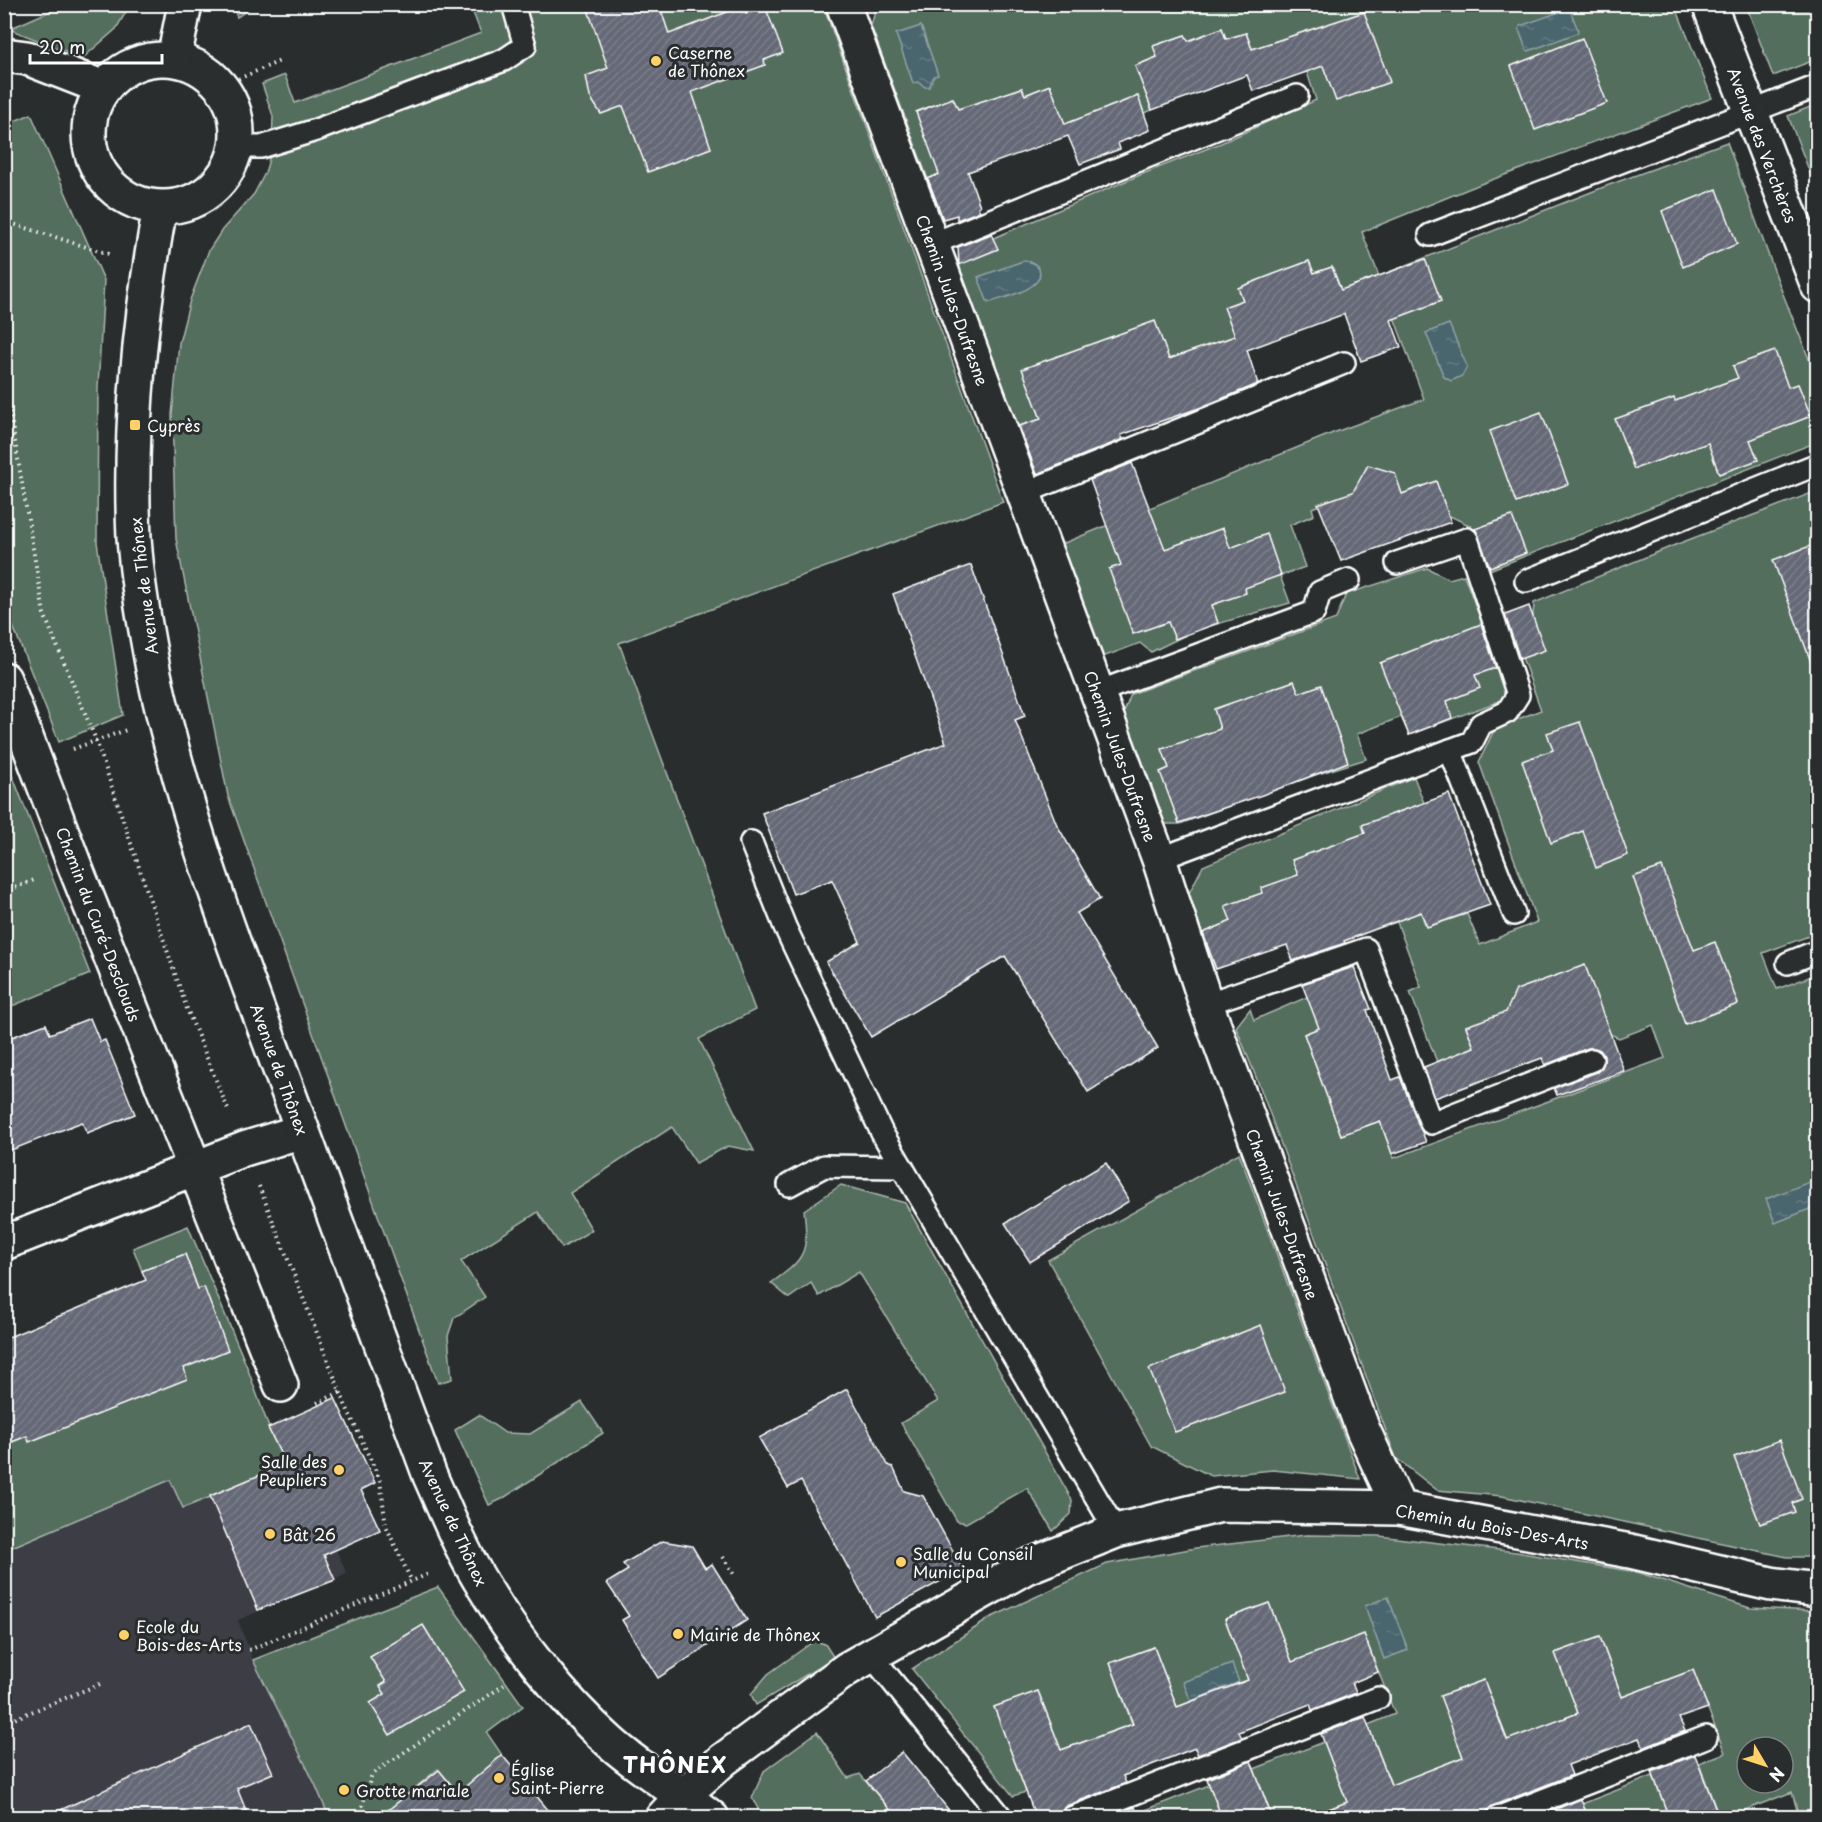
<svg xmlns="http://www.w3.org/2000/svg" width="1822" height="1822" viewBox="0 0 1822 1822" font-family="'Playpen Sans',sans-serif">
	<defs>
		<pattern id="water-ripples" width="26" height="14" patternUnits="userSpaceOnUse" patternTransform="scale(1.5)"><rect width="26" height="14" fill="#4a656e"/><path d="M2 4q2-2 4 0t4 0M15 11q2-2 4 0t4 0" fill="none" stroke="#657c84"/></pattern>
		<pattern id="building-hatch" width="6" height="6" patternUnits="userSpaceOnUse" patternTransform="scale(1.5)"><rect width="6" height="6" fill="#656776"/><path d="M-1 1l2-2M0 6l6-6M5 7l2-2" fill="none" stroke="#7c7e8b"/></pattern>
	</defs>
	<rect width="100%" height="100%" fill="#2a2d2e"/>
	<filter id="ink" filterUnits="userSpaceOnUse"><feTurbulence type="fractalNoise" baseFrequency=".0167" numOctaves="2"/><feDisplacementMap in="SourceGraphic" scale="12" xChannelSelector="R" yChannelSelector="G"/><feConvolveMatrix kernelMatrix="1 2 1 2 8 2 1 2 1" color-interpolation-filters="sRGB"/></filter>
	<g filter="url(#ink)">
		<path fill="#3c3e44" d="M297,1462L347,1574L238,1620L253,1660L315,1784L329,1817L5,1818V1550L170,1480L183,1507Z"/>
		<g fill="#536e5d" stroke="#a9b6ae" stroke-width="1.5" fill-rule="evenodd">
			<path d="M877,4L1675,5L1712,98L1478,185L1362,232L1379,276L1609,185L1727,142L1781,289L1817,379V442L1487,571L1471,526L1448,515L1436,482L1402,494L1395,476L1312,508L1314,515L1290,525L1305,567L1280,576L1290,603L1196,630L1151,652L1140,643L1100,658L1057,546L1333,433L1424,399L1388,301L1349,313L1332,267L1314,273L1309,261L1239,288L1243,300L1224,307L1235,336L1200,348L1204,361L1023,370L1041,419L1019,426L1037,474L1030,477L960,271L959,253L1135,177L1221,143L1316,100L1307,72L1300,74L1286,38L1252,49L1246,33L1226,39L1222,28L1188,41L1185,35L1154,46L1157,57L1135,66L1152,110L1144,113L1137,96L1109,107L1071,142L1050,85L1025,95L1022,88L959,111L952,98L916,112L925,137L938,132L952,169L928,179L871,26Z"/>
			<path d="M64,5V4L130,5L116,29L83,58L9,29Z"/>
			<path d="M232,5V4L255,5L237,17Z"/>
			<path d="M470,5H823L1003,502L619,643L755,1010L699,1039L754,1151L728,1146L696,1163L672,1127L570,1193L592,1230L562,1248L538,1212L461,1261L485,1297L454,1318L448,1336L452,1379L438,1383L228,796L176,539L172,415L179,343L190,300L209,250L222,230L254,194L265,173L272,149L273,116L262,84L285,75L295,103L481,33Z"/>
			<path d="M1746,5H1817V59L1773,76Z"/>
			<path d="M1817,104V191L1788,116Z"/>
			<path d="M31,114L104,280L98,388L97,542L123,715L59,742L5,606V125Z"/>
			<path d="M1817,491V933L1763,953L1777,989L1817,974V1557H1787L1502,1496L1437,1490L1396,1458L1260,1087L1236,1027L1250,1009L1254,1020L1307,997L1341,1020L1304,1034L1341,1135L1380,1121L1394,1158L1665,1058L1653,1025L1619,1038L1610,1034L1502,1013L1466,1027L1486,1079L1449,1093L1410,992L1421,987L1397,922L1378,928L1353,918L1216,969L1188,895L1203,866L1414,777L1424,803L1387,816L1426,927L1467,914L1480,945L1537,922L1479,762L1495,728L1541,710L1510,624L1533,616L1534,603L1675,545Z"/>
			<path d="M1427,568L1449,579L1464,575L1507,691L1502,700L1409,735L1401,717L1357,734L1366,759L1315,775L1180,824H1159L1123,715L1131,694L1336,619L1346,594Z"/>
			<path d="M13,777L90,974L5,1009L4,780Z"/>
			<path d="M1239,1153L1360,1479L1273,1470L1211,1476L1151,1446L1048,1260Z"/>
			<path d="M841,1185L905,1203L1072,1500L1071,1514L1053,1531L1027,1488L966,1523L957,1521L901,1423L938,1401L859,1272L819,1296L811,1283L789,1298L771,1283C805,1259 809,1253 804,1210Z"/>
			<path d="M188,1226L247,1367L272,1436L286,1467L183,1508L170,1480L5,1550V1445L27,1436L29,1441L184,1368L204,1287L198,1289L185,1254L142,1271L133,1248Z"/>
			<path d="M582,1402L603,1433L502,1499L489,1505L455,1430L479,1415L505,1433L530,1434Z"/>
			<path d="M1306,1535L1379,1536L1516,1552L1636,1572L1750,1608L1817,1611V1817H1799L1792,1792L1727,1817H1719L1699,1763L1725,1753L1693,1670L1622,1697L1600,1637L1555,1653L1578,1713L1508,1741L1484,1680L1441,1696L1463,1757L1392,1786L1368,1725L1395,1714L1364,1635L1292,1663L1269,1603L1225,1619L1248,1680L1177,1707L1154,1647L1110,1663L1132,1724L1061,1750L1038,1691L994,1707L1026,1792L1013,1796L912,1669L992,1617L1107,1564L1196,1548ZM1747,1747H1783V1783H1747Z"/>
			<path d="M438,1587L523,1706L487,1733L502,1755L458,1793L438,1769L381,1816V1817H329L315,1784L253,1660Z"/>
			<path d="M814,1641L825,1644L834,1658L756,1705L751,1694L768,1674Z"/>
			<path d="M817,1732L848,1778L860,1774L896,1817L766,1818L761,1814L752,1798L764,1771Z"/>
			<path d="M1324,1742L1347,1802L1308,1817H1272L1254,1769Z"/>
			<path d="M1653,1776L1669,1817H1588L1582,1804Z"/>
			<path d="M1209,1785L1222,1817H1139L1138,1813Z"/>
		</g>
		<g fill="url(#water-ripples)" stroke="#92a3a8" stroke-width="1.5">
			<path d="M1568,9L1570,10L1578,30L1577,33L1529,51L1526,49L1519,30L1520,26Z"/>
			<path d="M921,26L938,75L934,76L929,87H925L918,82L913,83L896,34Z"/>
			<path d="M1023,261C1030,261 1036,263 1039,269C1047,289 1001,298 988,303L978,277Z"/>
			<path d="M1449,324L1467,367L1462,376L1451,381L1444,377L1426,333Z"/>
			<path d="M1817,1179V1206L1775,1223L1766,1199Z"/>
			<path d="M1388,1597L1408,1650L1384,1659L1365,1606Z"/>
			<path d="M1232,1664L1239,1682L1191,1701L1183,1682Z"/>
		</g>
		<g fill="url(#building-hatch)" stroke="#fff" stroke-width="1.5">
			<path d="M586,4H659L669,34L743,6L746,13L765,6L783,53L764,60L765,65L692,92L711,148L648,172L623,106L601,114L590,97L586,76L608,68Z"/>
			<path d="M1364,12L1390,82L1336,101L1323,66L1253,91L1247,75L1152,110L1135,66L1157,57L1153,46L1185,35L1188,41L1222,28L1226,39L1246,33L1252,49Z"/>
			<path d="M1582,38L1607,103L1535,130L1511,66Z"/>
			<path d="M1050,85L1065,124L1138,96L1150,130L1118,143L1120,149L1080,164L1068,136L968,172L980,206L978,207L980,211L957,220V215L943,219L928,179L939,174L916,112L953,98L958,109L1022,88L1025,95Z"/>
			<path d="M1717,189L1737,244L1683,267L1662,211Z"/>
			<path d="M991,234L998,249L959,265L958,247Z"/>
			<path d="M1425,259L1441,301L1391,320L1401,347L1361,361L1344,314L1247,350L1258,384L1199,408L1121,435L1123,439L1037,474L1019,426L1041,419L1022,369L1155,321L1169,359L1235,336L1224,307L1243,300L1238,288L1274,274L1309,261L1314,273L1332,267L1341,290Z"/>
			<path d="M1775,351L1788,387L1798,384L1811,416L1750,440L1758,460L1719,474L1708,443L1634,469L1615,419L1674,398L1675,401L1738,378L1733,366Z"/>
			<path d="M1541,412L1568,484L1516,503L1490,431Z"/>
			<path d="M1132,463L1165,549L1223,528L1230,548L1267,534L1281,575L1245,588L1246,593L1212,605L1218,623L1175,639L1168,622L1133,634L1109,569L1121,565L1090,480Z"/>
			<path d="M1368,465L1395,473L1402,494L1436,481L1451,522L1341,561L1318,504L1353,492Z"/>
			<path d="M1512,516L1526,553L1490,567L1475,529Z"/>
			<path d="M1818,543V670H1814L1773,560Z"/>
			<path d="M971,565L1025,716L1015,720L1057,825L1100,899L1077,913L1158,1048L1088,1092L1005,956L871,1037L826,962L860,942L832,880L793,894L762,813L946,743L893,594Z"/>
			<path d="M1529,606L1545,650L1520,659L1505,615Z"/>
			<path d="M1481,624L1496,668L1475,675L1480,688L1447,701L1452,718L1409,735L1380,663Z"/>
			<path d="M1294,681L1299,693L1321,685L1348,762L1262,795L1179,823L1160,772L1169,768L1162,749L1220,729L1214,709Z"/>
			<path d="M1580,722L1628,855L1596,868L1583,831L1551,843L1522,761L1553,750L1547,733Z"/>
			<path d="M1449,794L1490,905L1427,927L1421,912L1344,941L1345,943L1293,961L1287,945L1216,969L1203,933L1231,921L1225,906L1262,893L1261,888L1298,875L1292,860L1365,833L1362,825Z"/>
			<path d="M1662,867L1694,950L1715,942L1738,1004L1685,1024L1633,877Z"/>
			<path d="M1585,965L1624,1071L1557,1095L1554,1088L1597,1072L1602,1067L1604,1056L1600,1050L1594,1048H1588L1545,1065L1542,1058L1435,1098L1424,1067L1474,1047L1466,1026L1506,1012L1516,990Z"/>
			<path d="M1354,967L1371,1009L1367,1010L1392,1080L1400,1077L1426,1142L1392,1154L1380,1121L1341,1135L1304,1034L1319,1028L1302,984Z"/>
			<path d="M90,1018L100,1042L105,1040L135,1114L87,1133L82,1122L4,1153V1040L46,1024L50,1034Z"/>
			<path d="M1106,1163L1129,1201L1030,1262L1005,1223Z"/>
			<path d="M185,1254L198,1289L204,1287L228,1350L184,1368L187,1379L29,1442L27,1436L4,1445V1339L146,1280L142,1271Z"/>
			<path d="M1261,1325L1285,1392L1175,1432L1149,1369Z"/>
			<path d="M847,1389L888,1465L893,1467L904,1491L923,1496L963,1569L875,1617L801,1481L788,1488L759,1438Z"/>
			<path d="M335,1398L375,1483L361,1490L380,1530L324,1555L335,1580L258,1610L210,1496L286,1464L268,1428Z"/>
			<path d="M1780,1440L1802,1499L1792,1503L1795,1512L1760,1524L1734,1457Z"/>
			<path d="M662,1541L692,1546L705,1568L712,1564L747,1620L658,1678L622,1620L629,1616L607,1583L628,1570L623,1564Z"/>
			<path d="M1269,1603L1292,1662L1364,1634L1378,1672L1352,1683L1356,1693L1312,1710L1310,1704L1239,1732L1242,1738L1198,1755L1195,1748L1123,1776L1126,1783L1066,1806L1061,1811L1058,1818H1036L994,1707L1038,1691L1061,1750L1133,1724L1110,1663L1154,1647L1177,1707L1248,1680L1225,1619Z"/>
			<path d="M423,1625L464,1692L390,1735L370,1703L385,1694L380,1686L386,1682L370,1657Z"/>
			<path d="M1600,1637L1622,1697L1693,1670L1708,1708L1679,1718L1685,1731L1643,1748L1639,1738L1568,1765L1572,1775L1492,1806L1487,1811L1484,1818H1314L1313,1815L1347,1802L1321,1734L1365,1717L1391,1785L1463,1757L1440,1696L1484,1680L1507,1740L1578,1713L1555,1653Z"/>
			<path d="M251,1723L273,1773L237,1788L249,1818H43Z"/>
			<path d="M902,1752L920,1774L955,1818H897L866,1781Z"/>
			<path d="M502,1755L555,1818H378L439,1770L458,1793Z"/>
			<path d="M1695,1755L1719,1818H1669L1652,1772Z"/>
			<path d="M1251,1761L1272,1818H1222L1207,1779Z"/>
			<path d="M1581,1799L1588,1818H1534Z"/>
			<path d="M1135,1807L1139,1818H1107Z"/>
		</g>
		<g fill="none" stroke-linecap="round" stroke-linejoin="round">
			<defs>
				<g id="lane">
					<path d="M237,147H261L316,130L504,60L525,46L513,4"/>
					<path d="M1430,235L1818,86"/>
					<path d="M932,244L1297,96"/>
					<path d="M1024,493L1344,363"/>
					<path d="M1526,581L1818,464"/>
					<path d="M1098,692L1314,612L1320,592L1349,580"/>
					<path d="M1450,750L1514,914"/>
					<path d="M751,842L785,927L882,1133L1116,1531"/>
					<path d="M1159,859L1472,742L1481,724L1507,712L1518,695L1467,539L1397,563"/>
					<path d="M1788,963L1818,951"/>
					<path d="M1206,1004L1366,949L1431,1123L1592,1060"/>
					<path d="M789,1185L824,1166L902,1167"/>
					<path d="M871,1655L1002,1818"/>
					<path d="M1071,1818L1378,1698"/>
					<path d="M1497,1818L1706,1737"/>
				</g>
				<g id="street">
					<path d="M843,4L1159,859L1206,1004L1363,1430L1399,1508"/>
					<path d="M1709,4L1818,286"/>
					<path d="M4,55L27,58L104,88"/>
					<path d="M4,679L74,864L281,1385"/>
					<path d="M4,1243L244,1149L302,1131"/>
					<path d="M662,1818L683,1795L723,1760L847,1669L1026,1567L1116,1531L1221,1505L1399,1508L1630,1551L1771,1584L1818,1590"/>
				</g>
				<g id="secondary">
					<circle cx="163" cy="133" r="74"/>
					<path d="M174,59L185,4"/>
					<path d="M160,208C140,316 129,428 134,538C137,582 145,626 153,669C179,792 221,911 265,1029C320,1178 375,1327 430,1476C447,1514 462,1552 484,1587C517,1642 562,1699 610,1742C641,1770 679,1791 712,1818"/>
				</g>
			</defs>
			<use href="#lane" stroke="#fff" stroke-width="26"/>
			<use href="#street" stroke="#fff" stroke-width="38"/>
			<use href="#secondary" stroke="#fff" stroke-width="38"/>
			<g stroke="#fff" stroke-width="4" stroke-dasharray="1.5 4.5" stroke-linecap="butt">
				<path d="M4,6L8,4"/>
				<path d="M222,86L280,61"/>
				<path d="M4,221L112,255"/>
				<path d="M4,376L44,614L96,740L187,1009L229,1112"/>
				<path d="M73,749L126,730"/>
				<path d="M4,892L37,879"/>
				<path d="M259,1186L345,1404L380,1480L386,1526L412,1582"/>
				<path d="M317,1403L341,1392"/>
				<path d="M723,1557L734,1574"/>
				<path d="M249,1650L431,1573"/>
				<path d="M4,1723L100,1684"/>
				<path d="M361,1818L360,1813L372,1774L504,1685"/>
			</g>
			<use href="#lane" stroke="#2a2d2e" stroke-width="21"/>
			<use href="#street" stroke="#2a2d2e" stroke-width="33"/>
			<use href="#secondary" stroke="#2a2d2e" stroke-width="33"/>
		</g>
	</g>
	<g fill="#ffd166" stroke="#2a2d2e" stroke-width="2">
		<circle cx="656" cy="61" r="6"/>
		<rect x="129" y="419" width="12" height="12" rx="3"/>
		<circle cx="339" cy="1470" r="6"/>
		<circle cx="270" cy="1534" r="6"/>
		<circle cx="901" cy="1562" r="6"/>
		<circle cx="678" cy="1634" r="6"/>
		<circle cx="124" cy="1635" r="6"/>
		<circle cx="499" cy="1778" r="6"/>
		<circle cx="344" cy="1790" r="6"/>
	</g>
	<g text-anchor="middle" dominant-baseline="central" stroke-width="6" stroke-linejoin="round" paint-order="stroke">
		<g font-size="16" fill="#fff" stroke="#2a2d2e" text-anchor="start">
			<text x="668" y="52">Caserne<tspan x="668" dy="18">de Thônex</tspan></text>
			<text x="147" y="425">Cyprès</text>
			<text x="327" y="1461" text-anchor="end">Salle des<tspan x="327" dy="18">Peupliers</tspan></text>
			<text x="282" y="1534">Bât 26</text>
			<text x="913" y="1553">Salle du Conseil<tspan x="913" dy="18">Municipal</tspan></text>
			<text x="136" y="1626">Ecole du<tspan x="136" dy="18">Bois-des-Arts</tspan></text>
			<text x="690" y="1634">Mairie de Thônex</text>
			<text x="511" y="1769">Église<tspan x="511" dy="18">Saint-Pierre</tspan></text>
			<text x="356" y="1790">Grotte mariale</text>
		</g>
		<g font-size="16" fill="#fff" stroke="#2a2d2e">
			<text transform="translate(1763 145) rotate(69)">Avenue des Verchères</text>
			<text transform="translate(953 300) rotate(70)">Chemin Jules-Dufresne</text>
			<text transform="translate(143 586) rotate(-97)">Avenue de Thônex</text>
			<text transform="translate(1121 756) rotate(70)">Chemin Jules-Dufresne</text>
			<text transform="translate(99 924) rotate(69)">Chemin du Curé-Desclouds</text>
			<text transform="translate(280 1069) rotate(70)">Avenue de Thônex</text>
			<text transform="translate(1283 1214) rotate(70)">Chemin Jules-Dufresne</text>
			<text transform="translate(454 1522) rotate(65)">Avenue de Thônex</text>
			<text transform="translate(1492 1526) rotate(10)">Chemin du Bois-Des-Arts</text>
		</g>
		<g font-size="22" font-weight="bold" letter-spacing="1.5" fill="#fff" stroke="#2a2d2e">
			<text x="675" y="1763">THÔNEX</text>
		</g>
	</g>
	<rect width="1822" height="1822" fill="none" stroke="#2a2d2e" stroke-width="24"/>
	<rect x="12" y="12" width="1798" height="1798" fill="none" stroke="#fff" stroke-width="2" filter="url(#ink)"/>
	<g transform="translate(1765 1765) rotate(129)"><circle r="28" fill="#2a2d2e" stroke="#7f8182" stroke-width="1.5"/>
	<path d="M0-4.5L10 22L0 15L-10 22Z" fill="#ffd166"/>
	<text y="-9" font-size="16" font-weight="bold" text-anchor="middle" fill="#ffffff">N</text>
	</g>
	<path d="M30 54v9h132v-9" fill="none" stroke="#ffffff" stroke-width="3"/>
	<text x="39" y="54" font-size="18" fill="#ffffff" stroke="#2a2d2e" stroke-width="4.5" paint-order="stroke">20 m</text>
</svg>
